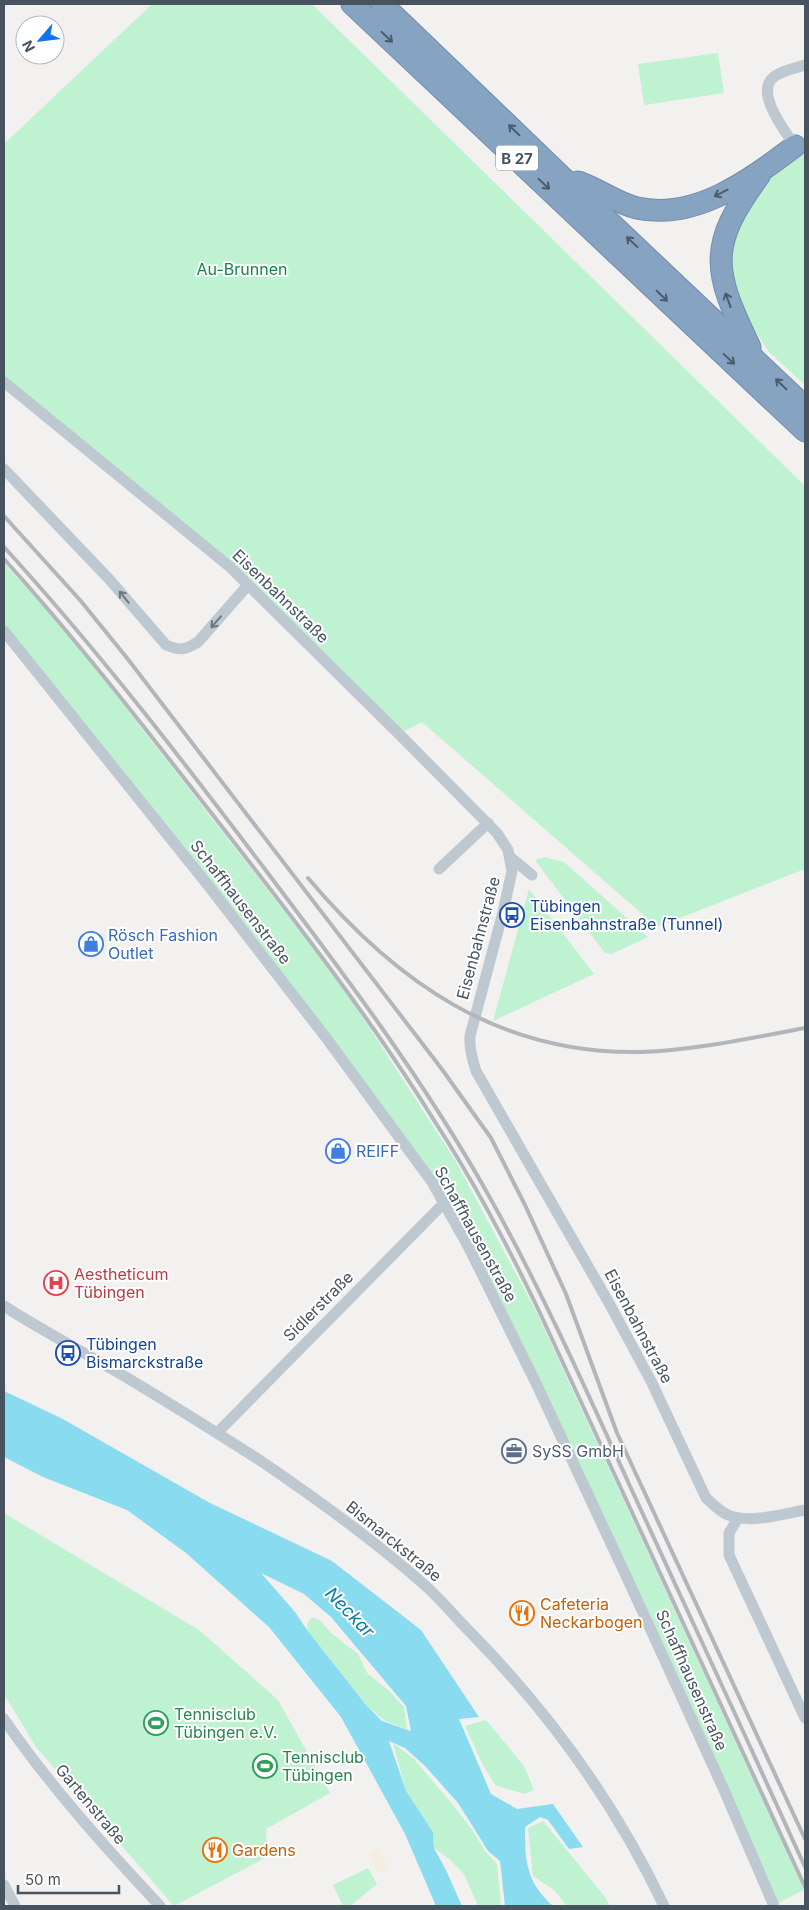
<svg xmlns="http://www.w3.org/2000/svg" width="809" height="1910" viewBox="0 0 809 1910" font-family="Inter,sans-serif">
	<rect width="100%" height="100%" fill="#f3f0f0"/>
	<g fill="#bef2d1">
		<path d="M152,4H312L805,486V869L657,927L422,722L399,734L230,567L4,382V144Z"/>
		<path d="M718,53L724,93L644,105L638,64Z"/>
		<path d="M805,138V385L768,351L722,279L728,227L795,146Z"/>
		<path d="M4,563L48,611L97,671L341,984L455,1160L536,1311L804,1890L776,1904L628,1580L432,1182L4,631Z"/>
		<path d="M545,857L564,862L573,870L648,937L612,954L605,953L535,860Z"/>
		<path d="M529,889L594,974L493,1021Z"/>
		<path d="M4,1513L199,1630L278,1700L330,1793L266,1829L267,1857L174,1906L36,1747L4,1694Z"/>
		<path d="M312,1617L321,1621L331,1633L358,1654L367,1673L389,1691L404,1707L407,1729L385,1721L366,1705L307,1630L308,1622Z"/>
		<path d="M486,1720L524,1766L534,1790L525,1794L495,1785L482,1763L465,1726Z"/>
		<path d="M393,1743L413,1758L453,1805L471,1828L485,1851L497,1864L501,1906H478L464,1874L448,1858L434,1848L433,1832L406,1791Z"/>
		<path d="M543,1821L605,1897L610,1906H567L555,1891L533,1876L528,1828Z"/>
		<path d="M368,1868L377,1884L350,1906H343L333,1885Z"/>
	</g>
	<path fill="#f4eee1" d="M379,1847L389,1868L378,1873L368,1853Z"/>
	<path fill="#89dbf0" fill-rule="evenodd" d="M4,1391L61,1418L210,1503L332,1561L421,1630L479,1717L459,1719L491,1794L517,1809L553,1804L583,1847L569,1849L548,1820L540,1817L525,1827C525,1861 526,1882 553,1906H505L500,1861L488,1851L458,1803L425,1766L405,1748L389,1741L406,1791L433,1832L434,1848L446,1870L462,1906H436L405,1834L341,1717L269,1627L186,1553L127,1510L43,1477L4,1457ZM261,1573L304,1594L331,1617L406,1706L411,1731L382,1721L366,1705L307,1630L295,1612Z"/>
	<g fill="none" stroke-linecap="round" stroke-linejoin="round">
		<defs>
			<g id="highway">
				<path d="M352,4L805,431"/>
				<path d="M382,4L561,176L805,407"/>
				<path d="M578,182C599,189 616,203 637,208C696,221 751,179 795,146"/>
				<path d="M750,347C713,271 707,246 759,176"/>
			</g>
		</defs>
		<use href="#highway" stroke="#718ead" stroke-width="23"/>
		<g stroke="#bec8d0" stroke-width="11">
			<path d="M795,146C785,131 753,91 775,76C784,70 796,68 805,65"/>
			<path d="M4,382L230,567L399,734L497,833L508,850L512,871L503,912L470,1036C469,1048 472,1059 476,1071L609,1303L651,1381L706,1498C713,1504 719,1511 728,1515C750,1524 782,1514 805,1510"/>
			<path d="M4,469L109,579L166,645C180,651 185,650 198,642L248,585"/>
			<path d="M4,631L207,884L327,1039L432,1182L468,1246L535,1381L628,1580L724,1790L774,1906"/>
			<path d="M510,857L532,875"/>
			<path d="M439,869L488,823"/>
			<path d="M4,1306C46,1333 91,1356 134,1382C176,1407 217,1433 258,1459C317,1499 376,1541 429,1589C444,1603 458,1620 473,1635C551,1715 616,1805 664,1906"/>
			<path d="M217,1433L444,1203"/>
			<path d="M738,1518L729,1533V1555L805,1718"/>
			<path d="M4,1719C50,1786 104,1846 160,1906"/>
			<path d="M4,1885L15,1906"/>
		</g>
		<use href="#highway" stroke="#86a3c1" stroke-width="21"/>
		<g stroke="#b2b6bb" stroke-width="4">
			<path d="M4,516L80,600L127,658L441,1068L491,1138L525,1205L566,1294L617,1433L805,1839"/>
			<path d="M4,547C97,649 181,758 264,868C344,974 424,1080 489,1196C541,1289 585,1387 629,1484C688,1612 747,1739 805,1867"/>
			<path d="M4,559C79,642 147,731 216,819C293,918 371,1018 437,1125C476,1185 509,1248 540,1313L805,1887"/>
			<path d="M308,878C396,982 499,1055 641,1052C696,1050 751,1038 805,1028"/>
		</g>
	</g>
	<defs><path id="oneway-shaft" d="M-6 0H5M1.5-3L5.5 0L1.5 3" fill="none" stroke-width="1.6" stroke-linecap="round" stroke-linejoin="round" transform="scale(1.25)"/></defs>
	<g stroke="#4d5c69">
		<use href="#oneway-shaft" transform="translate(387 37) rotate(43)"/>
		<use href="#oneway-shaft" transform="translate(514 130) rotate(-136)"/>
		<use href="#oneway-shaft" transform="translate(544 184) rotate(43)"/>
		<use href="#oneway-shaft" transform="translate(721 193) rotate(153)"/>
		<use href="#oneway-shaft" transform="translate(632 242) rotate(-137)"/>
		<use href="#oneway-shaft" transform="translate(662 296) rotate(44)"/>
		<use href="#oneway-shaft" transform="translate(728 300) rotate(-110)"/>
		<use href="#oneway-shaft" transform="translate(729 359) rotate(43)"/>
		<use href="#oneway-shaft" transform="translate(781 384) rotate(-136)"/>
	</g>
	<g stroke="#6b7781">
		<use href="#oneway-shaft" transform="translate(124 597) rotate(-129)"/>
		<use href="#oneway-shaft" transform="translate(216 622) rotate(131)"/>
	</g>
	<defs>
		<symbol id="bus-ring" viewBox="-11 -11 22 22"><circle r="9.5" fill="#fff" stroke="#1a4fb4" stroke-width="1.5"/><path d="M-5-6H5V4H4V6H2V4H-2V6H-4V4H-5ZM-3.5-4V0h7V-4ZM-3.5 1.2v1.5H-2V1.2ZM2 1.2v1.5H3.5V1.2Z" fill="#1a4fb4"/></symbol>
		<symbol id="shop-ring" viewBox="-11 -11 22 22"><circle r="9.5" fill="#fff" stroke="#3f7fe0" stroke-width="1.5"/><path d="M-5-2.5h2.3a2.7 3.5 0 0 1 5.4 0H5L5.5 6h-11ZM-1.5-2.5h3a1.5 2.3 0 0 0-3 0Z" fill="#3f7fe0"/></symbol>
		<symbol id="hospital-ring" viewBox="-11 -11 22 22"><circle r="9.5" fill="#fff" stroke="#e0444e" stroke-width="1.5"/><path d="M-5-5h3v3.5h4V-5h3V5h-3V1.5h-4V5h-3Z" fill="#e0444e"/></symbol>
		<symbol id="office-ring" viewBox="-11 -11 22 22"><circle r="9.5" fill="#fff" stroke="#5c6f8a" stroke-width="1.5"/><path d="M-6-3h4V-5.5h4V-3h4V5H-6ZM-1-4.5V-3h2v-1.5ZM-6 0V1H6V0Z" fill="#5c6f8a"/></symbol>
		<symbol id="restaurant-ring" viewBox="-11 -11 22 22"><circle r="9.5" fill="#fff" stroke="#e8710a" stroke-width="1.5"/><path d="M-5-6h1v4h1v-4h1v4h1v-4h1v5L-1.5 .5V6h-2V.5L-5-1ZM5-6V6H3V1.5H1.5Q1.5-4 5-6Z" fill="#e8710a"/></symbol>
		<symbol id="stadium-ring" viewBox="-11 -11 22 22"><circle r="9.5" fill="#fff" stroke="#2e9e5b" stroke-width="1.5"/><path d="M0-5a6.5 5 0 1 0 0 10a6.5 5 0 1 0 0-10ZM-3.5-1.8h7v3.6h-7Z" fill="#2e9e5b"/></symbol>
	</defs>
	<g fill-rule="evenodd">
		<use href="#bus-ring" x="498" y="901" width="28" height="28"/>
		<use href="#shop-ring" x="77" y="930" width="28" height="28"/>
		<use href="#shop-ring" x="324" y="1137" width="28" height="28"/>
		<use href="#hospital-ring" x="42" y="1269" width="28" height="28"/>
		<use href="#bus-ring" x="54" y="1339" width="28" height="28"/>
		<use href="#office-ring" x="500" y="1437" width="28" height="28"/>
		<use href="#restaurant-ring" x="508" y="1599" width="28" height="28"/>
		<use href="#stadium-ring" x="142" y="1709" width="28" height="28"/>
		<use href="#stadium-ring" x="251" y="1752" width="28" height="28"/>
		<use href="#restaurant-ring" x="201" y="1836" width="28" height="28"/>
	</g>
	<g text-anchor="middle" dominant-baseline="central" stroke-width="4" stroke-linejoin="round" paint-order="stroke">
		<rect fill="#fff" stroke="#7e878f" stroke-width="1" x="496" y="145.5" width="42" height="25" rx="4"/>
		<g font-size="15" font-weight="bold" fill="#47545f">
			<text x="517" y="158">B 27</text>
		</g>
		<g font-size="16" fill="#13854b" stroke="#fff">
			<text x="242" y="269">Au-Brunnen</text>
		</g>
		<g font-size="16" fill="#47545f" stroke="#fff">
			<text transform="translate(281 596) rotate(44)">Eisenbahnstraße</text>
			<text transform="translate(241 902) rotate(52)">Schaffhausenstraße</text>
			<text transform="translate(478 938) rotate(-75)">Eisenbahnstraße</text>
			<text transform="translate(476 1234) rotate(61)">Schaffhausenstraße</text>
			<text transform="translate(318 1306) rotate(-45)">Sidlerstraße</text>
			<text transform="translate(639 1326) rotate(62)">Eisenbahnstraße</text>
			<text transform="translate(394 1541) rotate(39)">Bismarckstraße</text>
			<text transform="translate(692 1680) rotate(66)">Schaffhausenstraße</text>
			<text transform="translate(91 1804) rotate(50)">Gartenstraße</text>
		</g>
		<g font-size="16" fill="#164399" stroke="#fff" text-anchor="start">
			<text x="530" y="906">Tübingen<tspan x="530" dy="18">Eisenbahnstraße (Tunnel)</tspan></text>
			<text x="86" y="1344">Tübingen<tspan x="86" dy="18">Bismarckstraße</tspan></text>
		</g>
		<g font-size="16" fill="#366cbe" stroke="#fff" text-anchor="start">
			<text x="108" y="935">Rösch Fashion<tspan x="108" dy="18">Outlet</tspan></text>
			<text x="356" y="1151">REIFF</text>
		</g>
		<g font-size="16" fill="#be3a42" stroke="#fff" text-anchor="start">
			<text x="74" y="1274">Aestheticum<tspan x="74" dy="18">Tübingen</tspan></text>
		</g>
		<g font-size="16" fill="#4e5e75" stroke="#fff" text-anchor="start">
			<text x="532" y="1451">SySS GmbH</text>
		</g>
		<g font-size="16" fill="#c56008" stroke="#fff" text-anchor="start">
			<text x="540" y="1604">Cafeteria<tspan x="540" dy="18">Neckarbogen</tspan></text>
			<text x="232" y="1850">Gardens</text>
		</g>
		<g font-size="16" fill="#27864d" stroke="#fff" text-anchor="start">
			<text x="174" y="1714">Tennisclub<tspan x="174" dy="18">Tübingen e.V.</tspan></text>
			<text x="282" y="1757">Tennisclub<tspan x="282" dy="18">Tübingen</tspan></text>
		</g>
		<g font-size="18" font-style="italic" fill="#087d9c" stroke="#fff">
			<text transform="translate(350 1612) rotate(46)">Neckar</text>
		</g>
	</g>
	<rect width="809" height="1910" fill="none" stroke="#47545f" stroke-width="10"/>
	<g transform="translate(40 40) rotate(242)"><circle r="24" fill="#ffffff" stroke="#b5bbbf"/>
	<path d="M0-4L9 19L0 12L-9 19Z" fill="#1172ec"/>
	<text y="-8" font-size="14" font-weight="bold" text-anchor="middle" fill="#47545f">N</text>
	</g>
	<path d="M18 1885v8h101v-8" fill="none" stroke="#47545f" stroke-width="2.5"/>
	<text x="25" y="1885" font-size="15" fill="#47545f" stroke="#ffffff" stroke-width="4" paint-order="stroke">50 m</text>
</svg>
